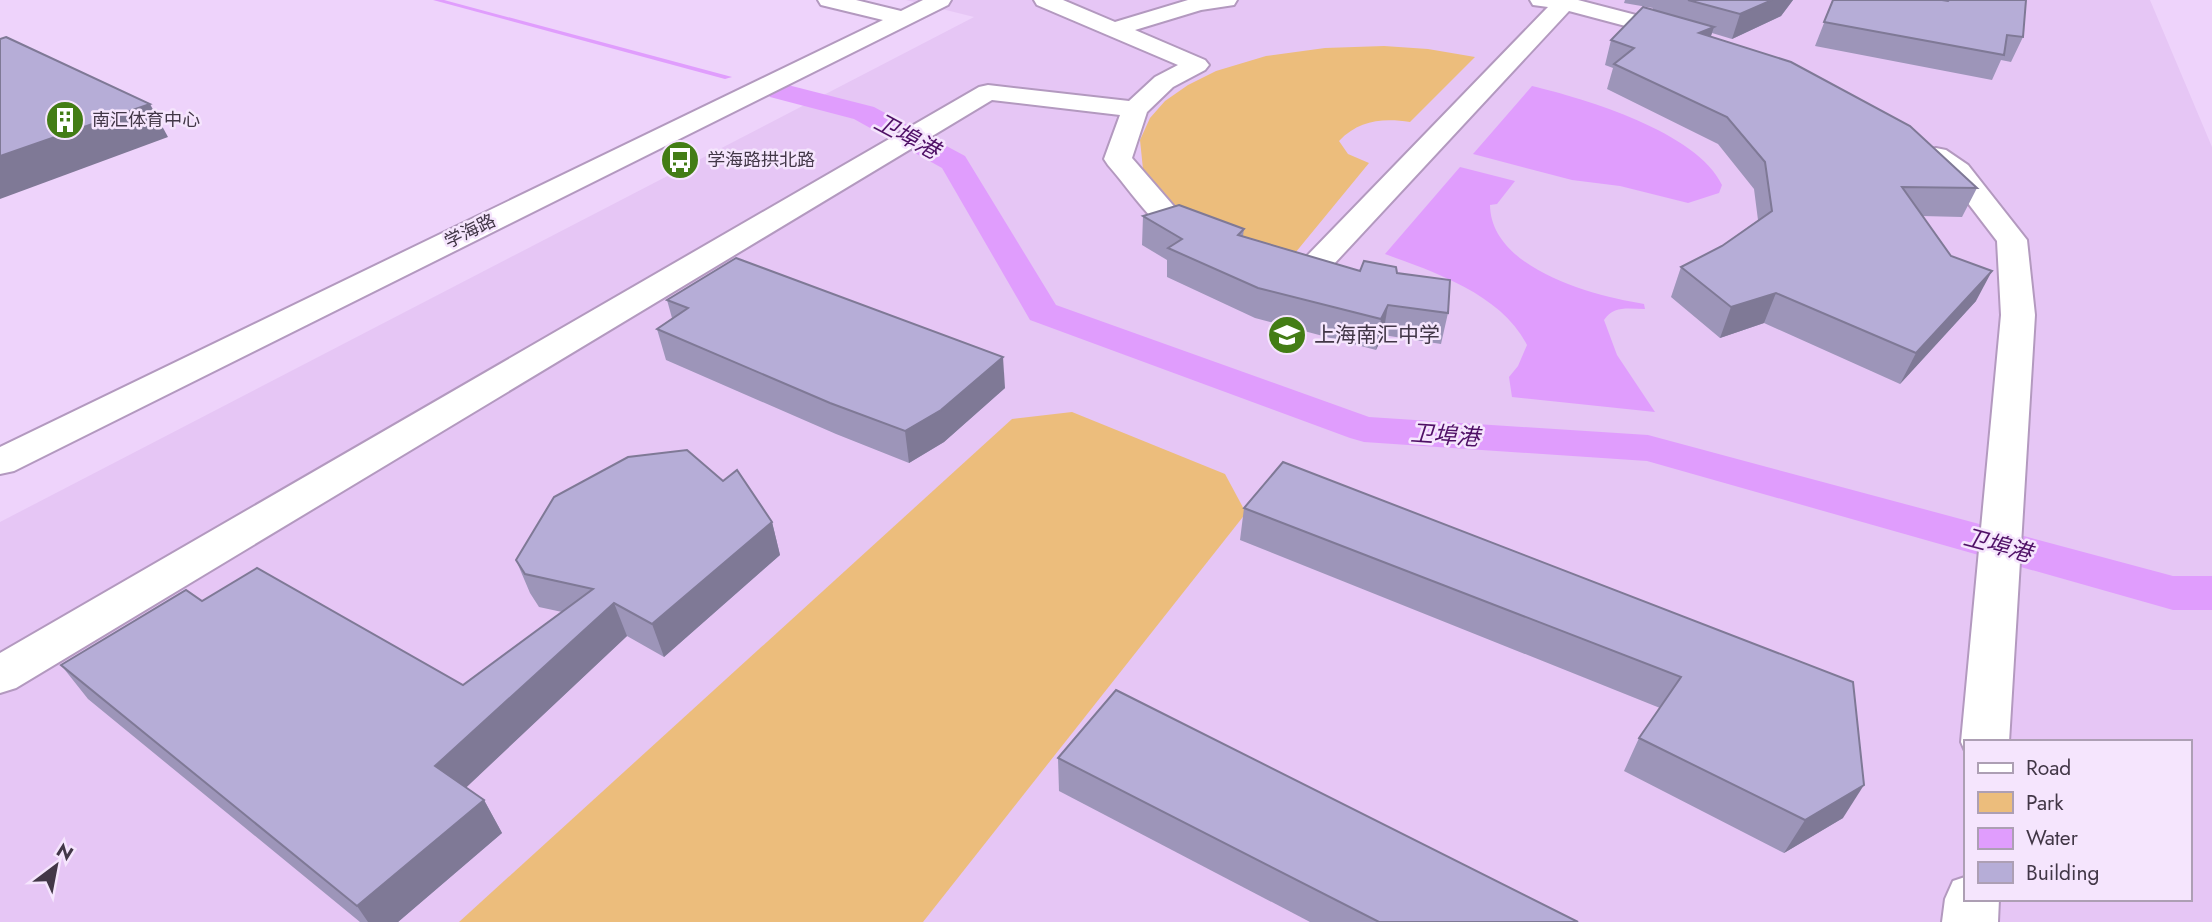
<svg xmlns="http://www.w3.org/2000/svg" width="2212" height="922" viewBox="0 0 2212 922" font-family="Jost,'Noto Sans SC',sans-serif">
	<rect width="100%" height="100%" fill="#eed3fb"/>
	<path fill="#e6c6f5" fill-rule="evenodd" d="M906,0H2150L2212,147V922H0V522L974,17ZM1965,742H2189V899H1965Z"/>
	<g fill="#ecbd7c">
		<path d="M1384,46L1428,49L1475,57L1410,122C1383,118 1359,120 1339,141L1348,154L1369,163L1291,258L1181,214L1143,169L1140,140L1150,118L1165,101L1188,85L1216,71L1266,56L1325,48Z"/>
		<path d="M1072,412L1225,474L1246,513L923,922H459L1012,419Z"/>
	</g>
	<g fill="#e09dfd">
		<path d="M1532,86C1586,99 1697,132 1722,185L1719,193L1688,203L1620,186L1572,180L1473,154Z"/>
		<path d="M1460,167L1515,181L1497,204L1490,205C1491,269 1593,296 1644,304L1645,309C1629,309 1614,305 1604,320L1617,355L1655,412L1512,397L1509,377L1518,366L1527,345C1502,295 1435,272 1385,254Z"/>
	</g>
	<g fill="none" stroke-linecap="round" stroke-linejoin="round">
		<path fill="#e09dfd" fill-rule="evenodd" d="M433,0H444L732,77L725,79Z"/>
		<path fill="#e09dfd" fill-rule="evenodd" d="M780,83L874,107L965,156L1056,305L1369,417L1648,435L2173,576H2212V610H2173L1647,461L1364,442L1350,438L1030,320L942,168L854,119L770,97L766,91L770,85Z"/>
		<defs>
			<g id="minor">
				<path d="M818,0H856L901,11L923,0H951L948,5L14,471L0,474V447L883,20L821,5Z"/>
				<path d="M1034,0H1063L1115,22L1188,0H1237L1234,5L1201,10L1135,30L1205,60L1209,65L1205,70L1173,87L1147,112L1132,158L1178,211L1218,227L1222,233L1218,239C1202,243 1167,232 1155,221C1138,204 1124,183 1108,165L1104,159L1120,115L992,100L16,688L0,693V653L979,87L988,85L1129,101L1155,77L1178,65L1037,5Z"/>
				<path d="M1530,0H1578L1690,29L1693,34L1690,39L1682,41L1569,11L1320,279C1303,283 1271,274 1260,259L1265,252L1276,250L1304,259L1548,7L1533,5Z"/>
				<path d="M1936,148L1946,150L1968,165L2027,240L2035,315L2009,742H1965V751L1961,742L2001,315L1997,241L1948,177L1922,156L1926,150Z"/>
				<path d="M1965,877V899H1999L1998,922H1942L1945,899L1953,881Z"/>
			</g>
		</defs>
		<use href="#minor" stroke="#b399bf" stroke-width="4"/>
		<use href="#minor" fill="#fff" fill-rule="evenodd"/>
	</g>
	<g fill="#9d95b9">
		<path d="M1625,0H1793L1781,16L1732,39L1712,33L1710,37L1977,188L1962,217L1922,216L1976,301L1900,384L1764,323L1720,338L1671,297L1681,267L1722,246L1758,220L1754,189L1718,144L1607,89L1613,68L1605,65L1611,40L1652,10L1653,8L1624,3Z"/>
		<path d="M1833,0H2026L2023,37L2011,62L2001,60L1992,80L1815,46Z"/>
		<path d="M1143,216L1244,229L1243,236L1360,271L1397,273L1448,313L1441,344L1383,335L1376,350L1255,318L1167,277V260L1142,245Z"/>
		<path d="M667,300L1005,388L944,442L909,463L836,434L666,360L657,329L672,318Z"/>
		<path d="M723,481L772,522L780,555L664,657L627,636L466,787L484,800L502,833L398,922H360L88,699L61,665L202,601L463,685L562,612L539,607L530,593L516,560Z"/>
		<path d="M1244,508L1853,682L1843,818L1784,853L1624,771L1639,738L1660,708L1240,540Z"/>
		<path d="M1058,758L1578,922H1310L1059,791Z"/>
	</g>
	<g fill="#7f7996">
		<path d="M1772,0H1793L1781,16L1732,39L1740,14Z"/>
		<path d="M1714,27L1706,51L1699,33Z"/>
		<path d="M150,104L168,137L0,199V156Z"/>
		<path d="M1992,271L1976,301L1900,384L1916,353Z"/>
		<path d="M1776,293L1764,323L1720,338L1731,307Z"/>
		<path d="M1388,305L1383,335L1376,350L1381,319Z"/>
		<path d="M1003,357L1005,388L944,442L909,463L905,431Z"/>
		<path d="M772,522L780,555L664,657L652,624Z"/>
		<path d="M614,603L627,636L454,799L435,766Z"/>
		<path d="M1864,785L1843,818L1784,853L1805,820Z"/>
		<path d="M484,800L502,833L398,922H368L357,906Z"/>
	</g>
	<g fill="#b6add7" stroke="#7f7996" stroke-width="2">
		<path d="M1688,0H1772L1740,14Z"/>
		<path d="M1833,0H1942L1948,1L1949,0H2026L2023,37L2007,35L2004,55L1824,22Z"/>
		<path d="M1643,7L1714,27L1699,33L1791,62L1910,126L1977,188L1902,187L1951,256L1992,271L1916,353L1776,293L1731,307L1681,267L1722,246L1772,211L1765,162L1727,117L1614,64L1634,48L1611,40Z"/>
		<path d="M6,37L150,104L0,156V39Z"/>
		<path d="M1179,205L1244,229L1238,235L1360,271L1364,261L1396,267L1397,273L1450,280L1448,313L1388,305L1381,319L1258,288L1168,248L1182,239L1143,216Z"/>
		<path d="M736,258L1003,357L941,410L905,431L830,403L657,329L688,308L667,300Z"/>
		<path d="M687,450L723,481L737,470L772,522L652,624L614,603L435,766L484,800L357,906L61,665L186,590L202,601L257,568L463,685L593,589L525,574L516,560L554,497L628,457Z"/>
		<path d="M1283,462L1853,682L1864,785L1805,820L1639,738L1681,677L1244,508Z"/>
		<path d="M1116,690L1578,922H1379L1058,758Z"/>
	</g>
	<defs>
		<symbol id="building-disc" viewBox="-11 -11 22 22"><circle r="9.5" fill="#437d15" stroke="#f5e5fd"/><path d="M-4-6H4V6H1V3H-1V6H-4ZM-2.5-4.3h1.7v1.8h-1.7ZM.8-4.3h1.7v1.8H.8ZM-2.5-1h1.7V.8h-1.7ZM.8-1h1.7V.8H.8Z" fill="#fff"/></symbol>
		<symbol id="bus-disc" viewBox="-11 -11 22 22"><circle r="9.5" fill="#437d15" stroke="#f5e5fd"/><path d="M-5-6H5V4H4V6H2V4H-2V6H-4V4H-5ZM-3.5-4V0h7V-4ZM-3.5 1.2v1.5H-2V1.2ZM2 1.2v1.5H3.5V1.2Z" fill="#fff"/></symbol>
		<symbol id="school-disc" viewBox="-11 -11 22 22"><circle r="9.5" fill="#437d15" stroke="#f5e5fd"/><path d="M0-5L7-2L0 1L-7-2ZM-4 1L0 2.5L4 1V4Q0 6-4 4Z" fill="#fff"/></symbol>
	</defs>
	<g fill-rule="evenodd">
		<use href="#building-disc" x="43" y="98" width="44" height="44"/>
		<use href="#bus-disc" x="658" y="138" width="44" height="44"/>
		<use href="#school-disc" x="1265" y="313" width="44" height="44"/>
	</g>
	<g text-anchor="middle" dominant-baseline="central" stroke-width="5" stroke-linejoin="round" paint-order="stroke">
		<g font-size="18" fill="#423747" stroke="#f5e5fd" text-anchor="start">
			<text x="92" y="120">南汇体育中心</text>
			<text x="707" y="160">学海路拱北路</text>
		</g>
		<g font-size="18" fill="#423747" stroke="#f5e5fd">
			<text transform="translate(470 231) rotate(-26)">学海路</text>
		</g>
		<g font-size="21" fill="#423747" stroke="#f5e5fd" text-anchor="start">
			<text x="1314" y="335">上海南汇中学</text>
		</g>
		<g font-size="23" font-style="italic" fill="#4f1066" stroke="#f5e5fd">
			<text transform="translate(907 136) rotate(28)">卫埠港</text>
			<text transform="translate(1445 435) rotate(4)">卫埠港</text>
			<text transform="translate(1998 545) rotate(15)">卫埠港</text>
		</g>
	</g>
	<rect x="1964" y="740" width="228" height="161" fill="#f5e5fd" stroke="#ad9fb4" stroke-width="2"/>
	<rect x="1978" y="763" width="35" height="10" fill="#ffffff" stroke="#ad9fb4" stroke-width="2"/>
	<text x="2026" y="775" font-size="21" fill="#423747">Road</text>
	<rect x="1978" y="792" width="35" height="21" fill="#ecbd7c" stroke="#ad9fb4" stroke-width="2"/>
	<text x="2026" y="810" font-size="21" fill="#423747">Park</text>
	<rect x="1978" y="828" width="35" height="21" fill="#e09dfd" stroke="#ad9fb4" stroke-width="2"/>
	<text x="2026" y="845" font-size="21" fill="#423747">Water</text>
	<rect x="1978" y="862" width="35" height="21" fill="#b6add7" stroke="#ad9fb4" stroke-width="2"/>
	<text x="2026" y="880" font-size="21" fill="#423747">Building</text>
	<g transform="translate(56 866) rotate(32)" stroke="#f5e5fd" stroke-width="5" paint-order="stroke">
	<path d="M0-5L12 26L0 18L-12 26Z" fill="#423747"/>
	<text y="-10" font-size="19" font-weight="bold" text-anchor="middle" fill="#423747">N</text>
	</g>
</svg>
